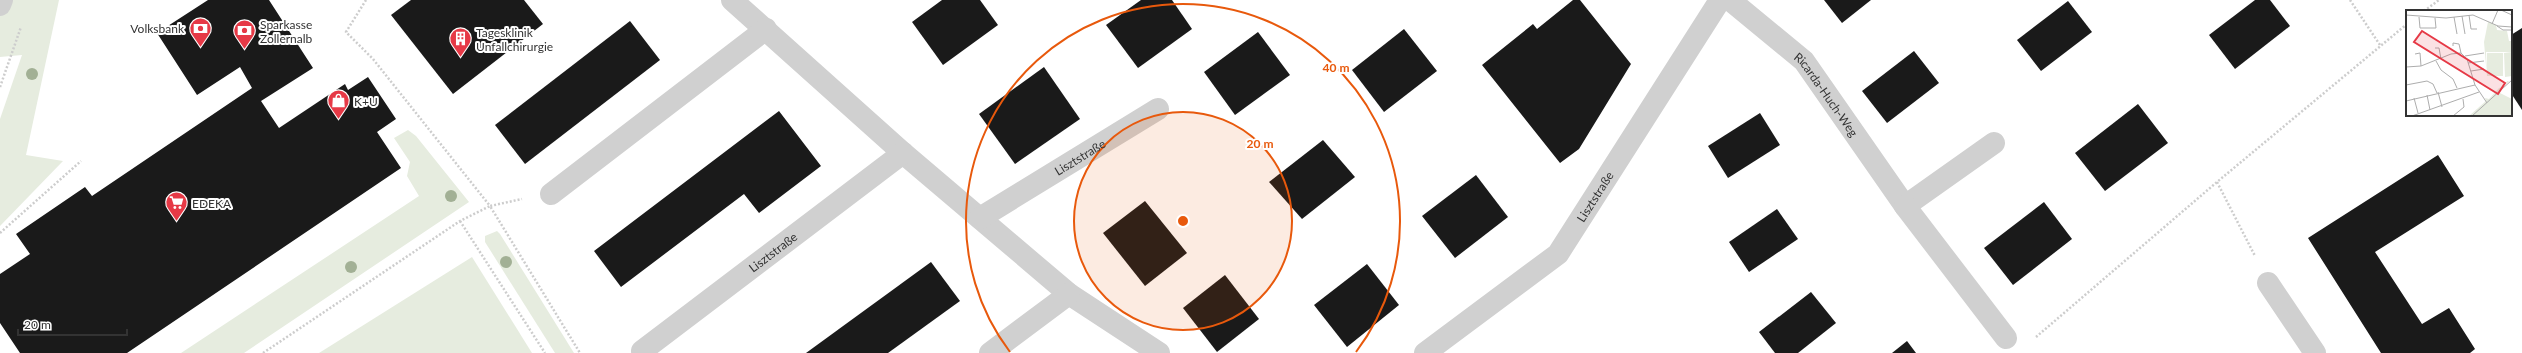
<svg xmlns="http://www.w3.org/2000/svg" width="2522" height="353" viewBox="0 0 2522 353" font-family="Lato,sans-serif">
	<rect width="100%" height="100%" fill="#fff"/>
	<g fill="#e6ecdf">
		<path d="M0,0H59L26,155L63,161L0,226V119L22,55L0,57Z"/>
		<path d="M408,130L416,136L469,202L244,353H181L419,196L407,176L410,162L394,138Z"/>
		<path d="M497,231L500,234L574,353H555L485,242V236Z"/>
		<path d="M472,257L532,353H319Z"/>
	</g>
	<g fill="#1a1a1a">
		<path d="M208,0H269L313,68L261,101L279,128L345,84L348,90L368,77L396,119L377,132L401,168L127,353H20L0,323V274L30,254L16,234L85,187L92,196L252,88L240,67L197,95L157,33Z"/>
		<path d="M411,0H524L543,24L453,94L391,15Z"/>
		<path d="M942,0H980L998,25L943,65L912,22Z"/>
		<path d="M1141,0H1172L1192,29L1138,68L1106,25Z"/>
		<path d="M1573,0H1580L1631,64L1579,149L1560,163L1482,65L1533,24L1537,29Z"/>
		<path d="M1824,0H1871L1842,23Z"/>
		<path d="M2255,0H2270L2290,26L2235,69L2209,35Z"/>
		<path d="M2068,1L2092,32L2041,71L2017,40Z"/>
		<path d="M630,21L660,60L525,164L495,125Z"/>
		<path d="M2522,28V110L2511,93V35Z"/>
		<path d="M1404,29L1437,71L1384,112L1352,70Z"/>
		<path d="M1258,32L1290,75L1235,115L1204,72Z"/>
		<path d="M1914,51L1939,83L1887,123L1862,91Z"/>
		<path d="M1044,67L1080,119L1015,164L979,114Z"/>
		<path d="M2138,104L2168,143L2105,191L2075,153Z"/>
		<path d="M779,111L821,166L759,213L744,194L621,287L594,251Z"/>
		<path d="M1760,113L1780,145L1728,178L1708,146Z"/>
		<path d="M1323,140L1355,177L1302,219L1269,182Z"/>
		<path d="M2438,155L2464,196L2375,252L2422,324L2449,308L2475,349L2470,353H2381L2308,238Z"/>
		<path d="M1476,175L1508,217L1455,258L1422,216Z"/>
		<path d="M1145,201L1187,253L1145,286L1103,233Z"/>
		<path d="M2044,202L2072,239L2013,285L1984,248Z"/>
		<path d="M1777,209L1798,239L1749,272L1729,242Z"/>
		<path d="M931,262L960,301L888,353H806Z"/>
		<path d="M1367,264L1399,305L1347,347L1314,305Z"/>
		<path d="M1225,275L1259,319L1217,352L1183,308Z"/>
		<path d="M1811,292L1836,323L1798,353H1775L1759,332Z"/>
		<path d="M1907,341L1916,353H1892Z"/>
	</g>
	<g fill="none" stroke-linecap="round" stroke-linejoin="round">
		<g stroke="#cdcdcd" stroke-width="2.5" stroke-dasharray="2 2" stroke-linecap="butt">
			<path d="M366,0L346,32L373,59L490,206L522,199"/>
			<path d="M2350,0L2380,45"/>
			<path d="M2424,11L2439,0"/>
			<path d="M0,87L21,27"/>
			<path d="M2217,182L2255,256"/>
			<path d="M460,221L545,353"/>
			<path d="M0,233L81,161"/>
			<path d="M2036,337L2217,182L2407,24"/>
			<path d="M263,353L460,221L490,206L580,353"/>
		</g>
		<g stroke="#d0d0d0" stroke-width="22">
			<path d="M732,0L903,153L1069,294L1159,353"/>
			<path id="s1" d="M1730,0L1804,61L1905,206L1994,143"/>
			<path d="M551,194L766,29"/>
			<path d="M1905,206L2006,338"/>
			<path id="s2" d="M980,218L1158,109"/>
			<path d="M2268,283L2315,353"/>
			<path id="s3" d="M642,351L903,153"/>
			<path d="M990,353L1069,294"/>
			<path id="s4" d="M1425,353L1558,254L1720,0"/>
		</g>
		<path stroke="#d0d0d0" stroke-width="22" d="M0,5L2,0"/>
	</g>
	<g fill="#a2b095">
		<circle cx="32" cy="74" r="6"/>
		<circle cx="451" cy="196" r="6"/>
		<circle cx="506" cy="262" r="6"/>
		<circle cx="351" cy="267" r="6"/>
	</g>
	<circle cx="1183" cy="221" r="109" fill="#e8590c" fill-opacity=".12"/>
	<g fill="none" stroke="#e8590c" stroke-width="2">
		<circle cx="1183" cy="221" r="109"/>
		<path d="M1010 352A217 217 0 1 1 1356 352"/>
	</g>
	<defs>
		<symbol id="bank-pin" viewBox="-11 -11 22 30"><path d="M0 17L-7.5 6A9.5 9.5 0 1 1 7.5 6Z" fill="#e63946" stroke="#fff"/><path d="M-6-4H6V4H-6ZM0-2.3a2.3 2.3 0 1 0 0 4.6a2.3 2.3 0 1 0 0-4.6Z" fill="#fff"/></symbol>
		<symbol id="building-pin" viewBox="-11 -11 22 30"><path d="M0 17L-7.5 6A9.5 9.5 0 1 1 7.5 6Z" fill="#e63946" stroke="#fff"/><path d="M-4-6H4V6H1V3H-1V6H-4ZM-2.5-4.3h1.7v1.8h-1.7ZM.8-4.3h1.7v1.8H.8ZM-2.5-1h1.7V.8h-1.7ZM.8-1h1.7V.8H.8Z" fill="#fff"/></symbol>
		<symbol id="shop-pin" viewBox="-11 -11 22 30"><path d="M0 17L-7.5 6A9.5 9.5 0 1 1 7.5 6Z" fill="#e63946" stroke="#fff"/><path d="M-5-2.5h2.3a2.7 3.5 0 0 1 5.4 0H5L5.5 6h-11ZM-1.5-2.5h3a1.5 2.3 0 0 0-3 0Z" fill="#fff"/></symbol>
		<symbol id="supermarket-pin" viewBox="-11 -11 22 30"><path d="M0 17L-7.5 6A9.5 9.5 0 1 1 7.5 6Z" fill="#e63946" stroke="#fff"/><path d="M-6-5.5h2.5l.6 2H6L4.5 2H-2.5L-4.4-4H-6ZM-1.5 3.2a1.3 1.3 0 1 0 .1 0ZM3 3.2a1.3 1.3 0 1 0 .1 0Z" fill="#fff"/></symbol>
	</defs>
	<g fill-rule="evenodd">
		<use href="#bank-pin" x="188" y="16" width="25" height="34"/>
		<use href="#bank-pin" x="232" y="18" width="25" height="34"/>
		<use href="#building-pin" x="448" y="26" width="25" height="34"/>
		<use href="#shop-pin" x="326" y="88" width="25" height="34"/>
		<use href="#supermarket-pin" x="164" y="190" width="25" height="34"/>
	</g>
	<g text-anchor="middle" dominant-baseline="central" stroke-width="4" stroke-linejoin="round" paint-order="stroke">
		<g font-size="12" fill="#333" stroke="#fff" text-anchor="start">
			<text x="260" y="24">Sparkasse<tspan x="260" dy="14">Zollernalb</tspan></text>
			<text x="184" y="28" text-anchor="end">Volksbank</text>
			<text x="476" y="32">Tagesklinik<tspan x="476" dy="14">Unfallchirurgie</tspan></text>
			<text x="354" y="101">K+U</text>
			<text x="192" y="203">EDEKA</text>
		</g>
		<g font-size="12" fill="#333" stroke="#fff">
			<text stroke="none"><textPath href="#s1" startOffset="136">Ricarda-Huch-Weg</textPath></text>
			<text stroke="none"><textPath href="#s2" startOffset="117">Lisztstraße</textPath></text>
			<text stroke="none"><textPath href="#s4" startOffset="234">Lisztstraße</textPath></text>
			<text stroke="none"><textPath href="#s3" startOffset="164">Lisztstraße</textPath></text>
		</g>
	</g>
	<g transform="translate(2406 10)">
		<rect width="106" height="106" fill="#fff"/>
		<path d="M82,12L90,15L91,20L101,21L103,31H106V42H80L81,67L78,32ZM106,42V66L99,67L98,43ZM81,43H97V66H81ZM101,71H103L97,78L92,82L106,89V106H63L80,91L79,88L83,89L93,78L99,76Z" fill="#e6ecdf"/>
		<path fill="none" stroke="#adadad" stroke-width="1" d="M95,0L106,5M0,5L40,8L67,5L92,16L106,17M63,5L65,19H71M56,6L59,24M13,7L14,18H30L29,8M48,7L51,24M86,14L92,0M91,16L97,20H106M47,36V33L53,34L55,43M29,38H33L35,49M9,44L14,43L15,56M59,46L78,43M30,51L35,60L47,69L51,78M62,53L78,51M0,57L15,56L45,44L55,43L61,49L69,75L81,93M65,61L78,59M0,75L21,71L27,74L31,83M32,82L36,97M21,85L24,100M8,88L12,103M0,91L69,75M6,106L73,82M47,106L58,97L57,89M66,106L106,70"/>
		<path fill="#e63946" fill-opacity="0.15" stroke="#e63946" stroke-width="2" d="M16,21L99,73L92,84L8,32Z"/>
		<rect width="106" height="106" fill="none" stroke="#333" stroke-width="2"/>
	</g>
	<circle cx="1183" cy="221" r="6" fill="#e8590c" stroke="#fff" stroke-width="2"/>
	<g font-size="12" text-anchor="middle" font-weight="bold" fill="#e8590c" stroke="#fff" stroke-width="4" stroke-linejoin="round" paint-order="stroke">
		<text x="1336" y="72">40 m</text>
		<text x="1260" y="148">20 m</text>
	</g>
	<path d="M18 329v6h109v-6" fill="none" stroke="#333333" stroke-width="2"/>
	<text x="24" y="329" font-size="12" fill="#333333" stroke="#ffffff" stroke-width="3" paint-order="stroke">20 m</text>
</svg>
